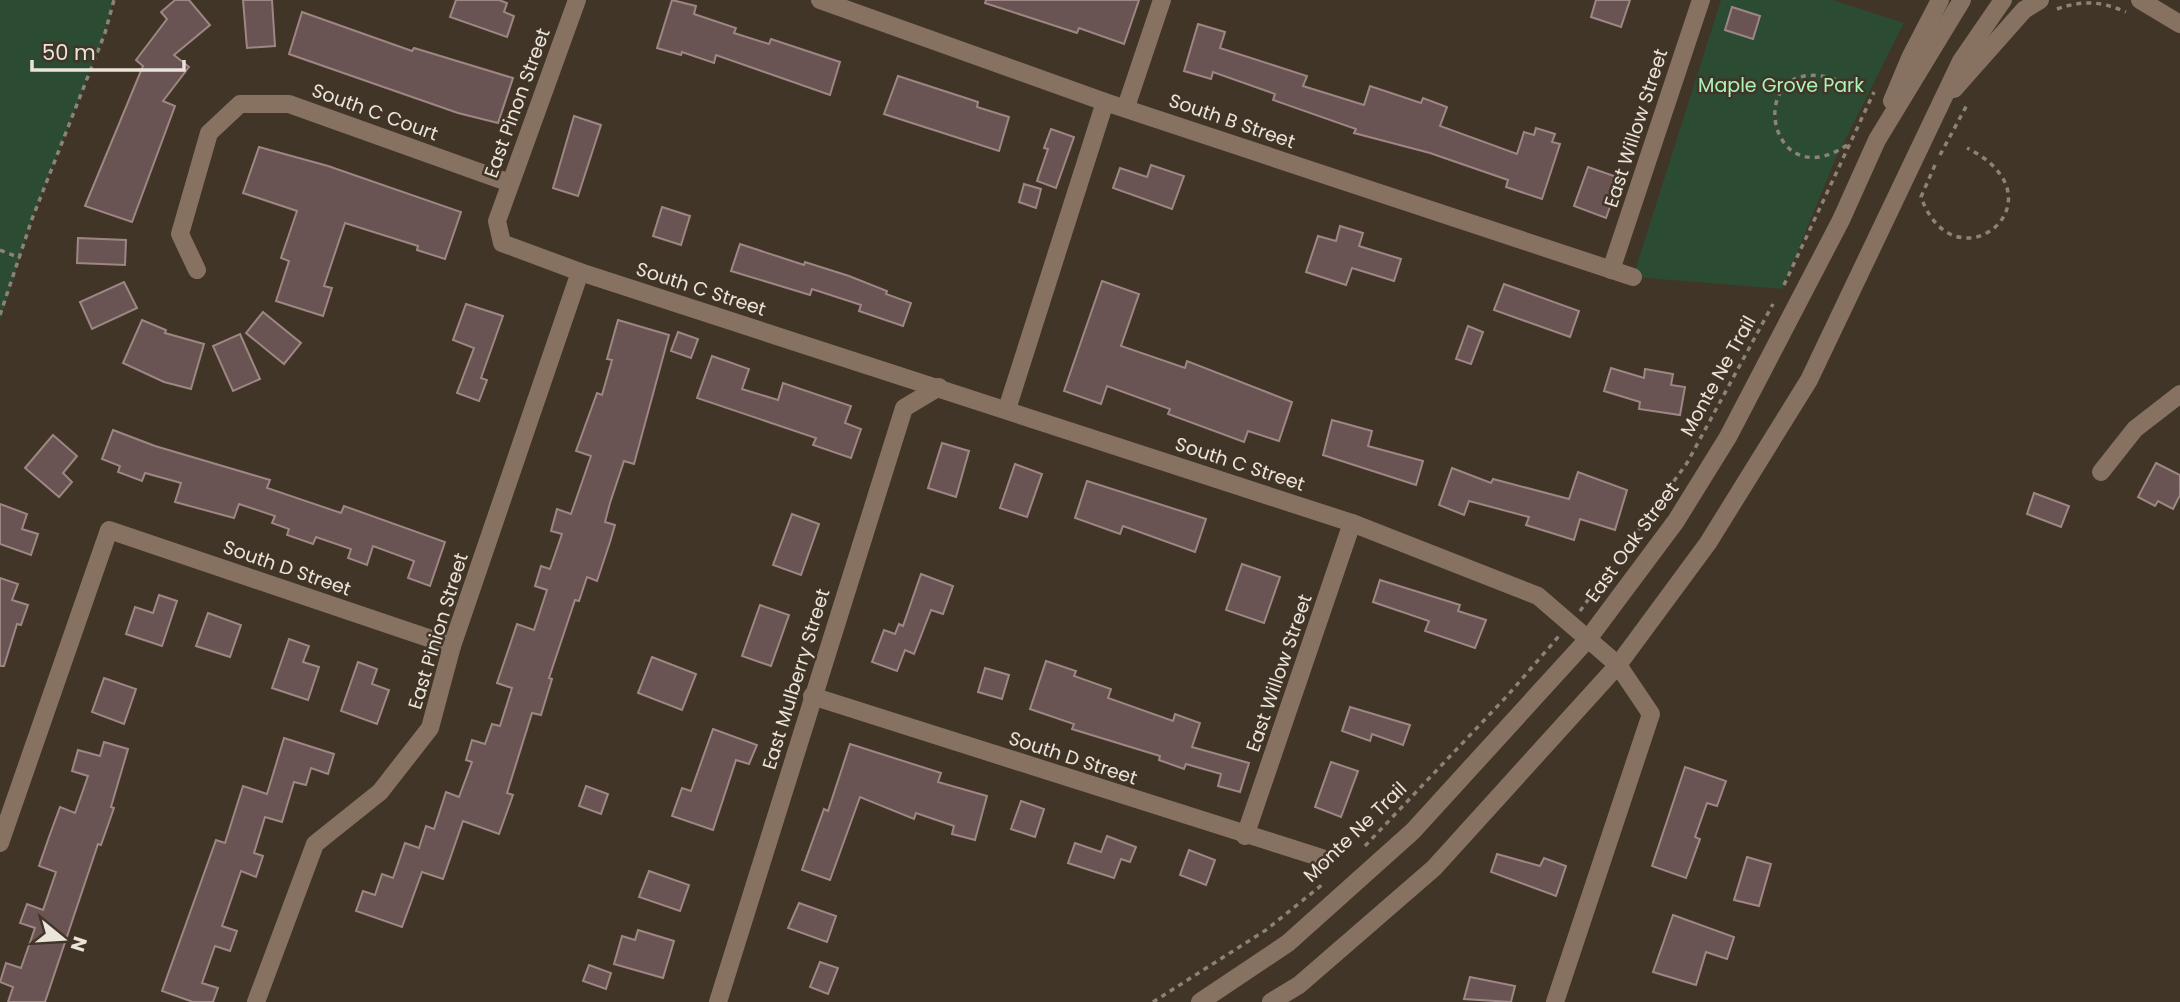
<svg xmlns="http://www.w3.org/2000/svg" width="2180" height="1002" viewBox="0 0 2180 1002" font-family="Poppins,sans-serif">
	<rect width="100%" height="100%" fill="#413527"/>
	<g fill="#2c4b33">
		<path d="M0,0H114L105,33L32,219L0,321Z"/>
		<path d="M1721,0H1833L1904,23L1835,160L1782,289L1633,277Z"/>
	</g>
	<g fill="#695453" stroke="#9e8685" stroke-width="2">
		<path d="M175,0H189L210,25L174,55L189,67L163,101L175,106L132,222L85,206L143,66L136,60L167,19L161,12Z"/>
		<path d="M243,0H272L275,46L247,48Z"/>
		<path d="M456,0H499L507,3L504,12L514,16L507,37L450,17Z"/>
		<path d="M672,0L696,6L694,14L736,28L734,33L769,44L771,39L840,62L830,95L716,55L714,63L682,52L681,55L657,48Z"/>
		<path d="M986,0H1139L1124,44L1079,28L1077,33L985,3Z"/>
		<path d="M1596,0H1630L1621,27L1591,17Z"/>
		<path d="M1732,7L1760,16L1753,39L1725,30Z"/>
		<path d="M302,12L412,51L414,48L513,78L498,123L458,113L289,54Z"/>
		<path d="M1198,24L1225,32L1220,48L1307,76L1303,86L1364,105L1370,86L1421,103L1423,98L1447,107L1440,126L1517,154L1524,132L1534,135L1536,128L1555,134L1552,142L1560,144L1542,199L1506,187L1508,180L1430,153L1354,133L1356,129L1273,100L1275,94L1213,72L1211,79L1184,71Z"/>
		<path d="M898,76L978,102L977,107L1009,117L999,151L884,114Z"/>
		<path d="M574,116L601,125L578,196L553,188Z"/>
		<path d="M1051,129L1074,137L1056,188L1037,181L1048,149L1044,148Z"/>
		<path d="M259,147L328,166L461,212L445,259L417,250L418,246L345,223L324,286L332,288L323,316L276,301L289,261L281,258L297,211L243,193Z"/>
		<path d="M1151,165L1184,176L1172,209L1113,188L1120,168L1147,177Z"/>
		<path d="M1588,167L1620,178L1606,218L1574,206Z"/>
		<path d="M1024,184L1041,189L1036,208L1019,202Z"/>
		<path d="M662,207L690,216L681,245L653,236Z"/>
		<path d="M1340,226L1363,233L1359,246L1401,259L1394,281L1352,268L1346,285L1306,272L1318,236L1336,241Z"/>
		<path d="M78,238L126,240L125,265L77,263Z"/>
		<path d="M740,244L804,265L805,262L849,276L887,291L886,294L911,303L903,326L859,311L861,305L812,289L810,295L731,271Z"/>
		<path d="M1102,281L1139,294L1121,346L1185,368L1187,361L1292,402L1279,441L1248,431L1244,442L1168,414L1170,409L1107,386L1101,404L1064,391Z"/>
		<path d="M124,282L137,308L92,329L80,302Z"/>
		<path d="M1504,284L1579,311L1570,337L1494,310Z"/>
		<path d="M466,304L503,316L481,378L487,380L479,401L457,393L474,348L453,340Z"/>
		<path d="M263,312L301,343L284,364L246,333Z"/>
		<path d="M142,320L166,330L165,333L204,344L191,389L164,382L123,363Z"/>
		<path d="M618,320L669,335L634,464L624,461L610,503L605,522L615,525L610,542L597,581L587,577L579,601L575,600L549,678L552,679L541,715L532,713L507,793L513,795L499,834L463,821L443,879L422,872L402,927L356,911L363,891L375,895L382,874L393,878L405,843L419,848L426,826L434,829L446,792L459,797L472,762L466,760L472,740L485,744L492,724L500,726L512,688L497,683L517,624L534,630L547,590L535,586L541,566L550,569L562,534L551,531L557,509L571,514L591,456L576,451L597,393L602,395L612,360L607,359Z"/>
		<path d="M1468,326L1483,332L1471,364L1456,359Z"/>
		<path d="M678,332L698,339L691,358L671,351Z"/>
		<path d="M240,334L260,379L233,391L213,346Z"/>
		<path d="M712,356L749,369L742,389L778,400L783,383L851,406L845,423L861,429L851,458L813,445L816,438L697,398Z"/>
		<path d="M1611,368L1644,378L1645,369L1673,374L1671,385L1685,387L1680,415L1639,409L1640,402L1604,391Z"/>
		<path d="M1332,420L1372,431L1368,446L1423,461L1416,485L1323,455Z"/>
		<path d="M113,430L155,446L270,480L267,488L341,513L344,506L445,542L430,586L408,578L414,561L373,546L367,565L348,558L351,549L316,537L313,544L287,535L289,529L272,523L275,516L239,504L234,518L175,502L181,483L145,473L142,481L118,472L120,466L102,459Z"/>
		<path d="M53,435L77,456L63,473L72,482L59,497L25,468Z"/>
		<path d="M942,443L969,451L956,497L928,488Z"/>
		<path d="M2156,463L2180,475V495L2173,509L2158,501L2155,506L2138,497Z"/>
		<path d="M1015,464L1042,474L1027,517L1000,508Z"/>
		<path d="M1452,468L1491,483L1493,479L1569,499L1578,472L1627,490L1615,530L1580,519L1574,540L1526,525L1529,517L1469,501L1464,515L1439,505Z"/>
		<path d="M1087,481L1206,519L1195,552L1123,526L1120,534L1075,518Z"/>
		<path d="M2034,493L2069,506L2061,527L2027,514Z"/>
		<path d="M0,504L27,514L22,529L38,534L31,555L0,544Z"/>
		<path d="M792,514L819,524L801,575L773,565Z"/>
		<path d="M1242,564L1280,577L1264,623L1226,610Z"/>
		<path d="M921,574L953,586L943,614L931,610L914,654L905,650L897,671L872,662L884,630L895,634L899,624L903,626Z"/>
		<path d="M0,578L18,584L12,600L28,605L21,625L17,624L4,666H0Z"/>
		<path d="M1380,580L1460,605L1458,611L1486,620L1475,648L1425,631L1429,621L1373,602Z"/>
		<path d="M159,595L177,601L162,646L126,634L135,607L153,613Z"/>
		<path d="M760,605L789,615L771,666L742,656Z"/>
		<path d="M208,613L241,625L230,657L196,646Z"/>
		<path d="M289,639L309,646L303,662L319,667L308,700L272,688Z"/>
		<path d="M652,657L696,674L682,710L638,693Z"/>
		<path d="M1046,661L1076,671L1074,676L1111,689L1108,698L1173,721L1175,714L1200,723L1192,747L1249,763L1240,792L1218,786L1221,774L1186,764L1184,769L1159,760L1160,756L1072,729L1074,724L1030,709Z"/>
		<path d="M358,662L377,669L372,684L389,690L377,724L341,711Z"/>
		<path d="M985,668L1009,675L1002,699L978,692Z"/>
		<path d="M104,678L136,689L124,724L92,712Z"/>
		<path d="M1350,707L1410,725L1403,745L1372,734L1370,741L1342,731Z"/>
		<path d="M713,729L757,745L749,764L736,760L713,830L672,816L682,788L691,791Z"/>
		<path d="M284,738L334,754L328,774L311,768L306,785L294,782L282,822L265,817L254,853L263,856L256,877L241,871L222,926L237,931L230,951L215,946L202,983L218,988L213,1002H193L162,991L216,840L225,843L243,786L267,794Z"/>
		<path d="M104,742L128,749L111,807L114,808L101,845L98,844L45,1002H8L13,987L0,982L6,963L21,968L35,928L20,923L27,904L43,910L56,872L39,866L49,837L60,807L75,813L88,776L72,771L78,750L100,756Z"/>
		<path d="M850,744L941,773L938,782L987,796L975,840L952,834L954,826L916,813L914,819L860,797L830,880L802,870L824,809L828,811Z"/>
		<path d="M1331,762L1358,771L1341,817L1315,807Z"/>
		<path d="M1685,767L1726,781L1717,806L1707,803L1695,837L1700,839L1686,878L1652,866Z"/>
		<path d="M586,786L608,794L601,814L579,806Z"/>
		<path d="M1021,801L1044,809L1035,837L1011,829Z"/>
		<path d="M1107,836L1136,847L1130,862L1121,859L1114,878L1068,863L1075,843L1101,852Z"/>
		<path d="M1189,850L1215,860L1206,885L1180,875Z"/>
		<path d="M1497,854L1540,866L1544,858L1566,866L1556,896L1491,872Z"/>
		<path d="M1747,857L1771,864L1759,906L1734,900Z"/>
		<path d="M649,871L689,885L680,911L639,897Z"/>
		<path d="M799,903L836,916L827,942L788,928Z"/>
		<path d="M1673,915L1734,937L1727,959L1706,952L1696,985L1653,972Z"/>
		<path d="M638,930L674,941L663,978L614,964L622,936L635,940Z"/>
		<path d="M820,962L838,968L828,994L810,987Z"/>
		<path d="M589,965L611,973L606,989L583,981Z"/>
		<path d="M1470,977L1515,986L1511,1002L1464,999Z"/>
	</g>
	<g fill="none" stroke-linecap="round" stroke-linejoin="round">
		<g stroke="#8c8277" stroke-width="3.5" stroke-dasharray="5 5" stroke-linecap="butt">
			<path d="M2057,9C2083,0 2100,1 2126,12"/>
			<path d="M1847,145C1759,205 1739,26 1858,89"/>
			<path d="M1940,155L1968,103"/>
			<path d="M1935,165L1921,197C1955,292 2069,199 1967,148"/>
			<path d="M0,250L20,258"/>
			<path d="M1784,285L1874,92"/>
			<path d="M0,315L32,219L105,33L114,0"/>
			<path d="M1580,611L1687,463L1773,304"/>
			<path d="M1365,846L1508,695L1559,636"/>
			<path d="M1153,1002L1266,930L1323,884"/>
		</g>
		<g stroke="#877262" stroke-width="18">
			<path d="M577,0L497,221L502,243L580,272L1352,523L1538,596L1618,665L1651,714L1555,1002"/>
			<path d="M820,0L1105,102L1633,277"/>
			<path d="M2140,0L2180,24"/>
			<path d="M1954,89L2024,10L2040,0"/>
			<path d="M1892,101L1910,58L1940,0"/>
			<path d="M1126,107L1162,0"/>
			<path d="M197,270L180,234L209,133L240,104H289L510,183"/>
			<path d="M1611,270L1701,0"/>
			<path d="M1007,409L1105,102"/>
			<path d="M2101,472L2135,429L2180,394"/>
			<path d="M812,696L1322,858"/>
			<path d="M1245,836L1352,523"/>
			<path d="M0,843L109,530L452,646"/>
			<path d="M256,1002L315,844L380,792L430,728L452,646L580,272"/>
			<path d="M718,1002L904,408L939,387"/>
			<path d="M1200,1002L1288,943L1413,831L1588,639L1676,521L1728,437L1841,220L1877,140L1962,0"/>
			<path d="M1271,1002L1299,985L1434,868L1618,665L1708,543L1809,380L1961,61L2003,0"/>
		</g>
	</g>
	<g text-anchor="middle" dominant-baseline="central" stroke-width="5" stroke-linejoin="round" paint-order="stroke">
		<g font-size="19" fill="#aaf4b9" stroke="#413527">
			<text x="1781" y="85">Maple Grove Park</text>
		</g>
		<g font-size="19" fill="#ebe4db" stroke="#413527">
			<text transform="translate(517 103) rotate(-70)">East Pinon Street</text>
			<text transform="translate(375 112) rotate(20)">South C Court</text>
			<text transform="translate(1232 121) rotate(19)">South B Street</text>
			<text transform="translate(1636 128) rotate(-72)">East Willow Street</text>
			<text transform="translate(701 289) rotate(18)">South C Street</text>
			<text transform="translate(1718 376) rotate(-61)">Monte Ne Trail</text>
			<text transform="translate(1240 464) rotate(18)">South C Street</text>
			<text transform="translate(1632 542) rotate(-54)">East Oak Street</text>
			<text transform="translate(287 568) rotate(19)">South D Street</text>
			<text transform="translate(438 631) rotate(-73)">East Pinion Street</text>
			<text transform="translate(1279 673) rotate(-71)">East Willow Street</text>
			<text transform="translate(796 679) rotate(-73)">East Mulberry Street</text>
			<text transform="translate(1073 758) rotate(18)">South D Street</text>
			<text transform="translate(1355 832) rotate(-44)">Monte Ne Trail</text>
		</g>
	</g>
	<g transform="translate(63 939) rotate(108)" stroke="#413527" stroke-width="5" paint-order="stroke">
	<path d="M0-5L12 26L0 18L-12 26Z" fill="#ebe4db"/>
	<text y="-10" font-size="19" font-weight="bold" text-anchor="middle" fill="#ebe4db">N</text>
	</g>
	<path d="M32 60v10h152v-10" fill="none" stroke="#ebe4db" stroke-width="3.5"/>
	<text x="42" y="60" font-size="21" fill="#ebe4db" stroke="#413527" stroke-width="5" paint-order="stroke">50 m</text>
</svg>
